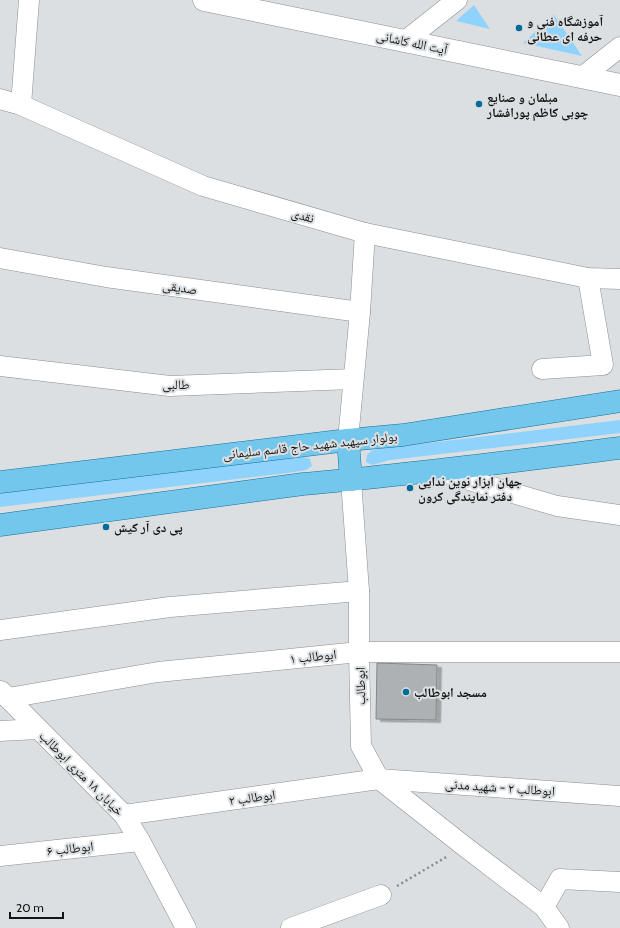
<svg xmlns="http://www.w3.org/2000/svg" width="620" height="928" viewBox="0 0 620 928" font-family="Cabin,'Noto Naskh Arabic',sans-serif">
	<defs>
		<filter id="shadow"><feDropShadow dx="4.5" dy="2.5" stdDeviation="0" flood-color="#0004"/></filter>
	</defs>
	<rect width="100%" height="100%" fill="#dbdfe1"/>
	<g fill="#8fd3fd">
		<path d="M474,5L490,29L456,21Z"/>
		<path d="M554,15L582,56L523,43Z"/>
		<path d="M620,420V433L390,460L372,465L366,462L367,455L371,451L378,449Z"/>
		<path d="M303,457L310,459L312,466L306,470L288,473L0,507V493L227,465Z"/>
	</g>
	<path fill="#adb1b3" stroke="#838789" filter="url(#shadow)" d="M377,663L437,665L436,720L376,719Z"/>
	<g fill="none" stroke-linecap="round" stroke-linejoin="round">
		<defs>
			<g id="street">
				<path d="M405,41L457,0"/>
				<path d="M582,77L620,47"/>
				<path d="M0,99L21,105L203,186L365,233L588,278L620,279"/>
				<path d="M21,105L29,0"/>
				<path d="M0,258L106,277L360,312"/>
				<path d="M0,366L170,386L353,379"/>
				<path d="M542,369L603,365L588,278"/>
				<path d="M348,440L360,312L365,233"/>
				<path d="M438,471L557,506L620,515"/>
				<path d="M351,480L359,591V652L361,746L379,779L464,846L544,907L559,928"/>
				<path d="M0,630L170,607L359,591"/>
				<path d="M1,691L124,815L140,841L186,928"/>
				<path d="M8,698L158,672L359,652H620"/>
				<path d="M0,731L38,729"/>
				<path d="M124,815L379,779L620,796"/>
				<path d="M0,856L140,841"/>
				<path d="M544,907L560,879L620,882"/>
				<path d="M291,928L381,895"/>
			</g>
			<path id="secondary" d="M204,0L620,85"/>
			<g id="primary">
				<path d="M348,440L351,480"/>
				<path d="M0,482L348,440L403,435L620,401"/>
				<path d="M0,525L303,484C409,475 515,461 620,448"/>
			</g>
		</defs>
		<use href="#street" stroke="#8a8e90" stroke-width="21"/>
		<use href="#secondary" stroke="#8a8e90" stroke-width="23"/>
		<use href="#primary" stroke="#157099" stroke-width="23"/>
		<path stroke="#888a8c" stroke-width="2.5" stroke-dasharray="2 3" stroke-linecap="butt" d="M397,886L448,856"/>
		<use href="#street" stroke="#fff" stroke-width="20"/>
		<use href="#secondary" stroke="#fff" stroke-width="22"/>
		<use href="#primary" stroke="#73c7ec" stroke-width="22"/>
	</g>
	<g fill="#006b98" stroke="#dbdfe1" stroke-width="1.5">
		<circle cx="519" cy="28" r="4"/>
		<circle cx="479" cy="104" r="4"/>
		<circle cx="410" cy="488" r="4"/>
		<circle cx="106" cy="527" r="4"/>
		<circle cx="406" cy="692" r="4"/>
	</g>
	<g text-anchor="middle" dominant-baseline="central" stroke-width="4" stroke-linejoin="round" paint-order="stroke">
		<g font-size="13" font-weight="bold" fill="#131415" stroke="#dbdfe1" text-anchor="start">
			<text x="527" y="21">آموزشگاه فنی و<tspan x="527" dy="15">حرفه ای عطائی</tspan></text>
			<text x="487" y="97">مبلمان و صنایع<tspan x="487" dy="15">چوبی کاظم پورافشار</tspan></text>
			<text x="418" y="481">جهان ابزار نوین ندایی<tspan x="418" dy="15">دفتر نمایندگی کرون</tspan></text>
			<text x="114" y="527">پی دی آر کیش</text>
			<text x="414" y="692">مسجد ابوطالب</text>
		</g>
		<g font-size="13" fill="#131415" stroke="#dbdfe1">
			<text transform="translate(412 42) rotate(12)">آیت الله کاشانی</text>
			<text transform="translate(303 215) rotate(16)">نقدی</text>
			<text transform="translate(180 287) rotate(8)">صدیقی</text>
			<text transform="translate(176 384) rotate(1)">طالبی</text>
			<text transform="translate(310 445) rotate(-6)">بولوار سپهبد شهید حاج قاسم سلیمانی</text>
			<text transform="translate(313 656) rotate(-6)">ابوطالب ۱</text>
			<text transform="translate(360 686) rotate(-91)">ابوطالب</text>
			<text transform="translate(82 773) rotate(45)">خیابان ۱۸ متری ابوطالب</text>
			<text transform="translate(500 787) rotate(4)">ابوطالب ۲ - شهید مدنی</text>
			<text transform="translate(252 797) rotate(-8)">ابوطالب ۲</text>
			<text transform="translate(70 848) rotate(-6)">ابوطالب ۶</text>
		</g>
	</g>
	<path d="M10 912v6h53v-6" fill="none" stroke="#131415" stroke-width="2"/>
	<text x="16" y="912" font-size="12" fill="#131415" stroke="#dbdfe1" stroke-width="3" paint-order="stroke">20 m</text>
</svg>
